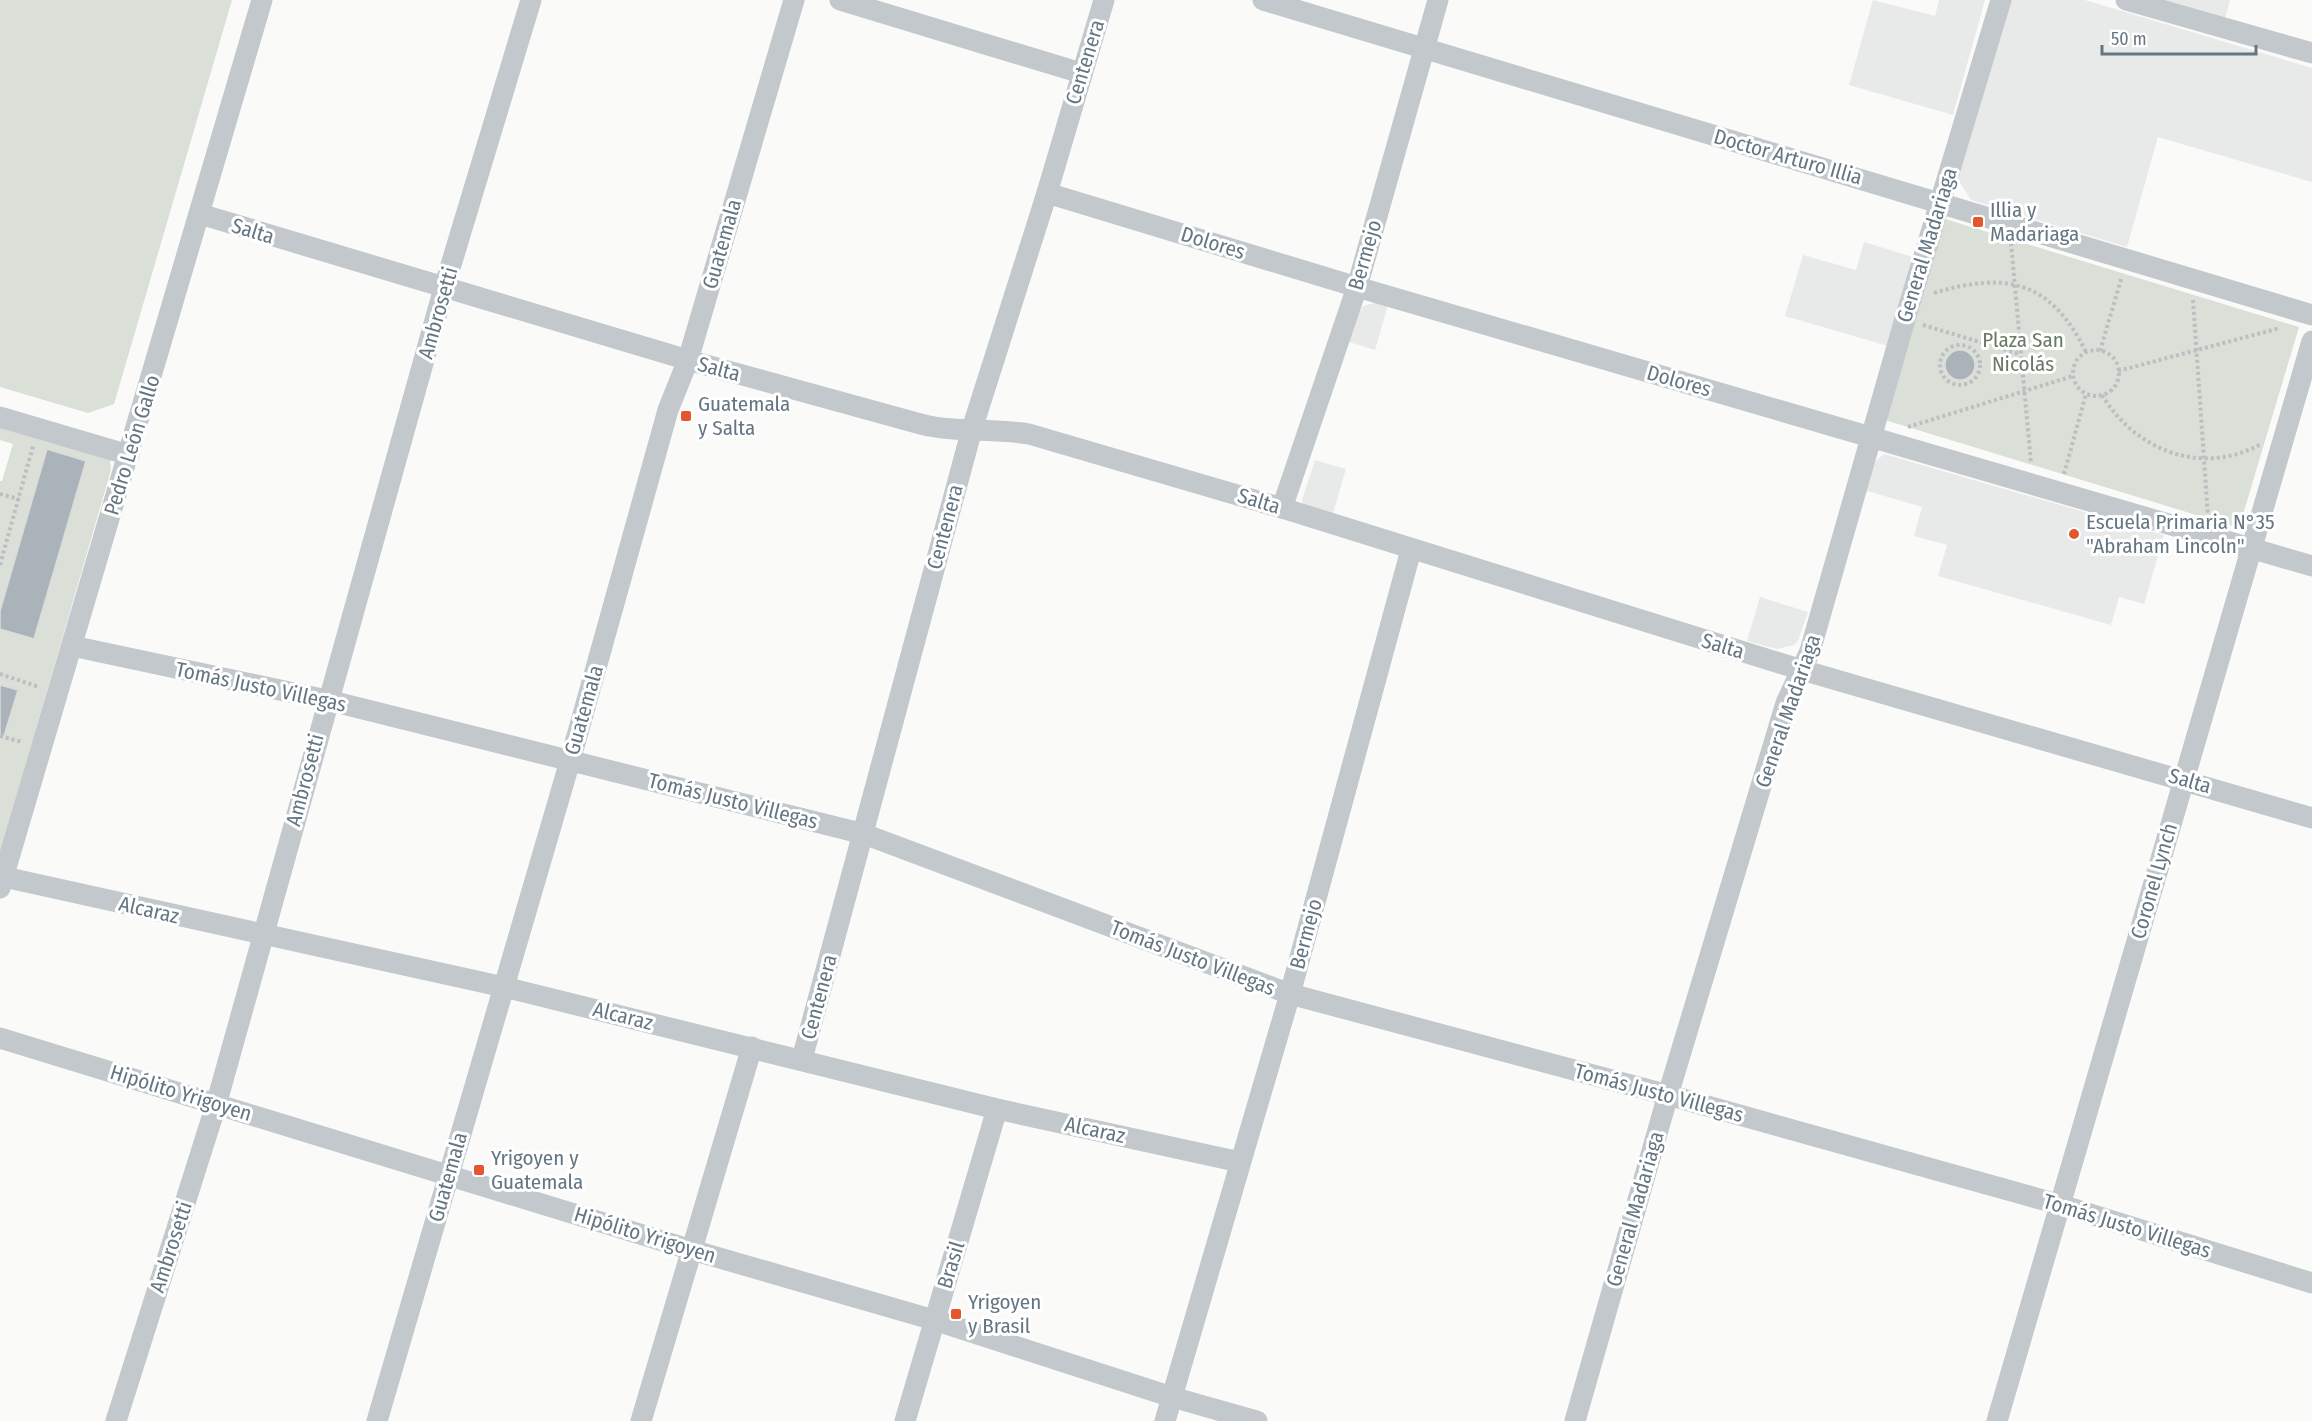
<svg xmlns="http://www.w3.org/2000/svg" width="2312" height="1421" viewBox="0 0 2312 1421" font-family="'Fira Sans Condensed',sans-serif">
	<rect width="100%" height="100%" fill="#fafaf8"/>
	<g fill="#e8e9e9">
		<path d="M1873,0L1935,16L1939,0H1985L1953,115L1849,85Z"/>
		<path d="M2008,0H2085L2312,68V182L2158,137L2127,247L1971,200L1957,178Z"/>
		<path d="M2150,0H2230L2224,22Z"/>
		<path d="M1864,242L1913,257L1888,346L1785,316L1803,255L1856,270Z"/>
		<path d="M1378,302L1388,305L1375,350L1349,342L1358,314L1363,306Z"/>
		<path d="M1884,454L2164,535L2144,604L2119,597L2111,625L1938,576L1947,545L1914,536L1922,507L1864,490L1872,464Z"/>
		<path d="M1315,460L1346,469L1332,517L1304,507L1302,500Z"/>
		<path d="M1760,597L1808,612L1798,641L1794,645L1777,649L1747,641Z"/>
	</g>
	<g fill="#dadfd7">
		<path d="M0,0H232L114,404L88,413L0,387Z"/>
		<path d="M1945,219L2299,327L2239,528L1885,420Z"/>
		<path d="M0,423L110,459L111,470L0,853V728L6,729L18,691L0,685V629L34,639L86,461L47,450L0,611V481H2L13,444L0,440Z"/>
	</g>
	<g fill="#aab3b9" stroke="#dcdcda" stroke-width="1.5">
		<circle cx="1960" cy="365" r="15"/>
		<path d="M47,449L86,461L34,639L0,629V611Z"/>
		<path d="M0,685L18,690L4,736L0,735Z"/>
	</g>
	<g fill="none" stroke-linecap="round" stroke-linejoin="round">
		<g stroke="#bbbfc2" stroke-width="4" stroke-dasharray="3 3" stroke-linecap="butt">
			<path d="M2011,243L2031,463"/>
			<path d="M1934,293C2007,271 2051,281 2086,352"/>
			<path d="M2193,300L2208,517"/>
			<path d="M1923,325L2020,354"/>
			<circle cx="1960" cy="365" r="20"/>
			<circle cx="2096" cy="373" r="23"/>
			<path d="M2100,351L2122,276"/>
			<path d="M2118,371L2280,328"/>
			<path d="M2102,395C2135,450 2201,477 2261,444"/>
			<path d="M1908,427L2073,376"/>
			<path d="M2064,474L2086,394"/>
			<path d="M0,494L19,499"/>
			<path d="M0,565L33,446"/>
			<path d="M0,674L39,687"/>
			<path d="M0,736L22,742"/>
		</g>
		<g stroke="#c3c8cc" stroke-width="21">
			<path d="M840,0L1081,73"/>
			<path d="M1263,0L2312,315"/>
			<path d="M2126,0L2312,53"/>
			<path d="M1047,193L1357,287L2312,566"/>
			<path d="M200,214L688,360L921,424C956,433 993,428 1029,434L1282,508L1802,670L2312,818"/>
			<path d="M0,417L129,455"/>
			<path d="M1282,508L1357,287L1438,0"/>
			<path d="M72,646L327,700L864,834L1290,994L1668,1095L2061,1205L2312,1283"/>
			<path d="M4,877L504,987L997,1109L1240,1162"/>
			<path d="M0,888L262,0"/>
			<path d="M0,1038L692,1250L934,1320L1172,1397L1257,1421"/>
			<path d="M802,1059L972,429L1047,193L1104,0"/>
			<path d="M116,1421L216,1105L444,288L531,0"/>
			<path d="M377,1421L570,761L668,410L688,360L794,0"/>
			<path d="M641,1421L752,1047"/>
			<path d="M905,1421L997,1109"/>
			<path d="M1165,1421L1290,994L1411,550"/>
			<path d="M1575,1421L1668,1095L1786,703L1810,651L1905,319L2001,0"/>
			<path d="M1997,1421L2312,341"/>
		</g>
	</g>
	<g fill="#e4572e" stroke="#fff" stroke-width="2">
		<rect x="1972" y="216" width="12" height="12" rx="3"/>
		<rect x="680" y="410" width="12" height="12" rx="3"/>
		<circle cx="2074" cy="534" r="6"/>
		<rect x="473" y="1164" width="12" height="12" rx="3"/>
		<rect x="950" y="1308" width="12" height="12" rx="3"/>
	</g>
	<g text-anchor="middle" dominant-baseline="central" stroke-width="6" stroke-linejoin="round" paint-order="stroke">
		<g font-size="21" fill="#657683" stroke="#fff">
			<text transform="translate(1085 62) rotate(-73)">Centenera</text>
			<text transform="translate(1788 157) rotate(16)">Doctor Arturo Illia</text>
			<text transform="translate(253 231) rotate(17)">Salta</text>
			<text transform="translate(1213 243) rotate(17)">Dolores</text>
			<text transform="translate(722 244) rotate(-74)">Guatemala</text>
			<text transform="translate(1927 245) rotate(-73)">General Madariaga</text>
			<text transform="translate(1365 255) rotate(-74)">Bermejo</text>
			<text transform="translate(438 313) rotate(-74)">Ambrosetti</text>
			<text transform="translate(719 369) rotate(15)">Salta</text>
			<text transform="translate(1679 381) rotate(16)">Dolores</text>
			<text transform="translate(132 445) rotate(-73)">Pedro León Gallo</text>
			<text transform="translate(1259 501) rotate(17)">Salta</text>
			<text transform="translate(945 527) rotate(-75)">Centenera</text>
			<text transform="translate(1723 646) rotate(17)">Salta</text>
			<text transform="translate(261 687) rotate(12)">Tomás Justo Villegas</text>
			<text transform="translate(584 710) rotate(-74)">Guatemala</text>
			<text transform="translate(1788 711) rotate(-71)">General Madariaga</text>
			<text transform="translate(305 780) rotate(-75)">Ambrosetti</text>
			<text transform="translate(2190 781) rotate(16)">Salta</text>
			<text transform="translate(733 801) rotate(14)">Tomás Justo Villegas</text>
			<text transform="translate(2154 881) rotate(-74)">Coronel Lynch</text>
			<text transform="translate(149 910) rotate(13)">Alcaraz</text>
			<text transform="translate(1306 934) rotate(-75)">Bermejo</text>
			<text transform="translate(1193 958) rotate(21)">Tomás Justo Villegas</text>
			<text transform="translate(819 997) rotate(-75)">Centenera</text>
			<text transform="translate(623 1016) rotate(14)">Alcaraz</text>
			<text transform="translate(181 1093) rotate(17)">Hipólito Yrigoyen</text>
			<text transform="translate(1659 1093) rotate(15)">Tomás Justo Villegas</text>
			<text transform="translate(1095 1130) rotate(12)">Alcaraz</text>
			<text transform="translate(448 1177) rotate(-74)">Guatemala</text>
			<text transform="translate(1635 1209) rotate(-74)">General Madariaga</text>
			<text transform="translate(2127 1226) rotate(17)">Tomás Justo Villegas</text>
			<text transform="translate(645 1235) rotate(17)">Hipólito Yrigoyen</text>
			<text transform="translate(171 1247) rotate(-72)">Ambrosetti</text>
			<text transform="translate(951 1265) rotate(-73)">Brasil</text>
		</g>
		<g font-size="21" fill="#657683" stroke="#fff" text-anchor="start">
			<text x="1990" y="210">Illia y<tspan x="1990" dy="24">Madariaga</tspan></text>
			<text x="698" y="404">Guatemala<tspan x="698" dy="24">y Salta</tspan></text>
			<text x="2086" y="522">Escuela Primaria N°35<tspan x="2086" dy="24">"Abraham Lincoln"</tspan></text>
			<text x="491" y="1158">Yrigoyen y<tspan x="491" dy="24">Guatemala</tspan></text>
			<text x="968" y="1302">Yrigoyen<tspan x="968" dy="24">y Brasil</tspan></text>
		</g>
		<g font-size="21" fill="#687a64" stroke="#fff">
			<text x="2023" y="340">Plaza San<tspan x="2023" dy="24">Nicolás</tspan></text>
		</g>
	</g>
	<path d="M2102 45v9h154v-9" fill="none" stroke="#657683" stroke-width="3"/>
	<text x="2111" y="45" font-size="18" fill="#657683" stroke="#ffffff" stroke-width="4.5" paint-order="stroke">50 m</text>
</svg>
